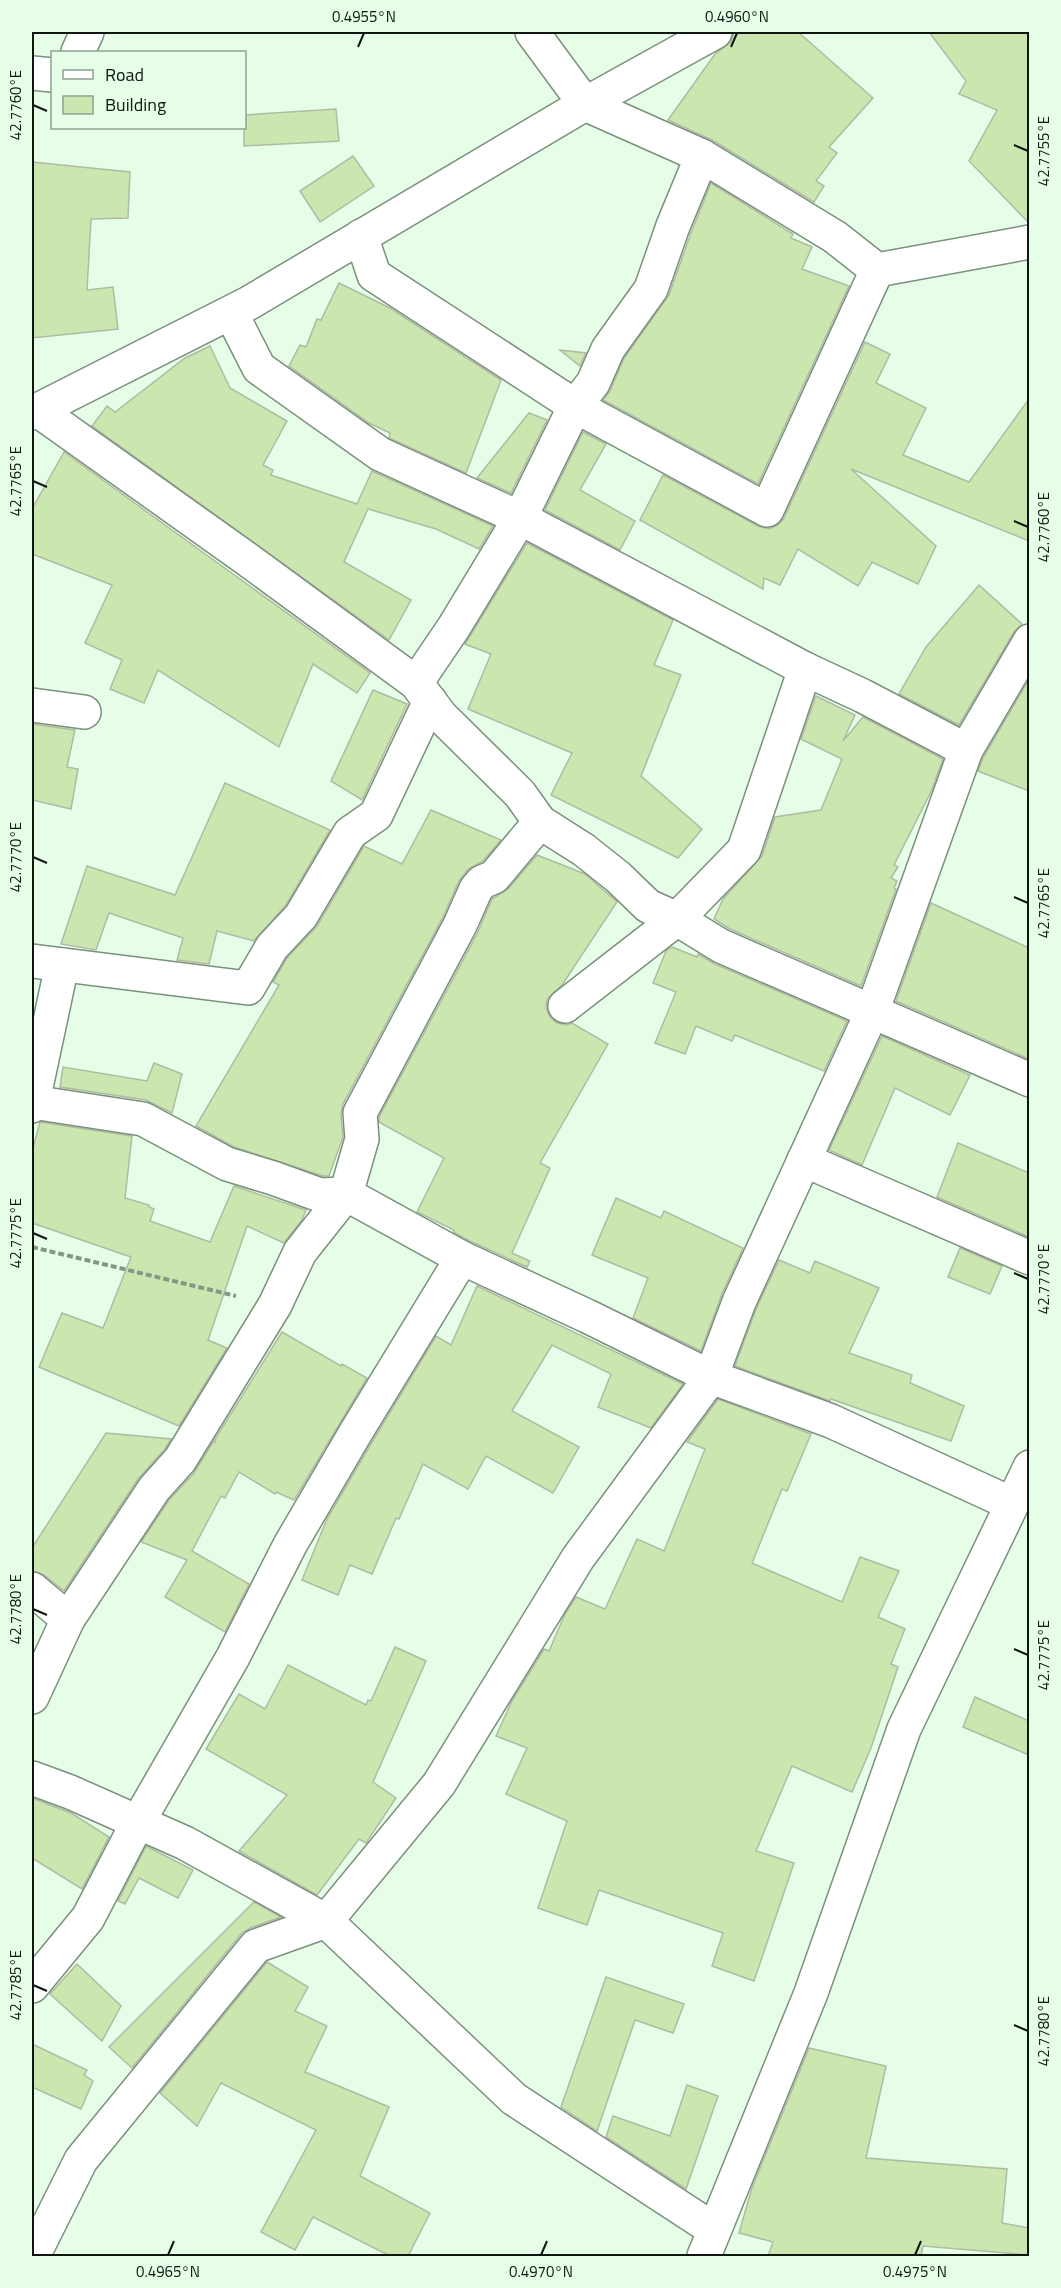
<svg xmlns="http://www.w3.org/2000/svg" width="1061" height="2288" viewBox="0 0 1061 2288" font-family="'Titillium Web',sans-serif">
	<rect width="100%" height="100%" fill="#e6fde8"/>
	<g fill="#cce6b0" stroke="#afbba3" stroke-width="1.5">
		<path d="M734,32H798L873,98L829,147L837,153L816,181L824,186L814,202L712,140L668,120L715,54L731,42Z"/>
		<path d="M929,32H1029V223L969,161L997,110L959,94L966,81Z"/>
		<path d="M336,109L339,141L244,146V115Z"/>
		<path d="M353,156L374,186L320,222L300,191Z"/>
		<path d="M32,162L130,172L128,218L91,219L87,290L113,287L118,329L32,338Z"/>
		<path d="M711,183L793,234L791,238L812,247L802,269L849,286L758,484L603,400L610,391L624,358L669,295L691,233Z"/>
		<path d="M339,283L390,308L501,380L466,473L389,438L390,433L369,423L289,366L300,345L306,347L317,319L321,320Z"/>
		<path d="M865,342L890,354L876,383L926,408L903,455L969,482L1029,399V541L851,469L936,546L918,584L872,562L858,586L798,549L780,585L764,578L763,589L640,520L663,475L758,526L769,529L778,525L784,518Z"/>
		<path d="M210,346L230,388L287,421L263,465L273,470L271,475L357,504L372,471L493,526L479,549L436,529L368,509L344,562L411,600L389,640L92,426L107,406L115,412L185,358Z"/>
		<path d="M560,350L586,353L580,366Z"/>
		<path d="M529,413L547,420L511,493L477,478Z"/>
		<path d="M583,432L606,444L580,490L635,521L620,550L545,510Z"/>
		<path d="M64,452L370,673L357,693L313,664L279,747L158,670L144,703L110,689L122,660L85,643L112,585L32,554V509Z"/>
		<path d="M527,543L673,620L654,665L681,675L641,776L702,829L678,858L551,795L572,753L468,709L491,654L465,644Z"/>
		<path d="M979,585L1022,624L1014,632L959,725L899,694L926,647Z"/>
		<path d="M1029,679V791L978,771L983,758Z"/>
		<path d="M373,690L407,704L362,800L331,781Z"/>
		<path d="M816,696L855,715L843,741L863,717L943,759L931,792L894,865L898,867L891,878L897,881L894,888L896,889L861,986L730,929L714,919L723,899L762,856L775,817L821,810L842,759L801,739Z"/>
		<path d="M32,724L75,730L67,767L78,769L71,809L32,800Z"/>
		<path d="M225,783L330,830L286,905L254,941L217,931L209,964L177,960L183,938L109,913L96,950L61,944L87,866L175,895Z"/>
		<path d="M431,810L501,840L483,861L468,869L459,881L443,917L343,1104L341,1114L343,1137L329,1176H323L234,1147L196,1126L279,985L273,982L287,958L317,926L364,846L402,864Z"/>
		<path d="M537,855L585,874L617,902L562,985L547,999L546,1008L550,1017L557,1023L567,1025L572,1023L608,1044L540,1163L550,1168L512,1253L530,1261L527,1267L470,1241L453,1232L454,1230L417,1212L444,1158L379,1122V1117L477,934L492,899L508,889Z"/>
		<path d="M931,903L1029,948V1059L896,1001Z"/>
		<path d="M672,947L697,957L698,954L713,963L847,1021L824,1071L735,1035L732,1041L696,1026L685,1054L655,1043L676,992L653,983L666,951Z"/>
		<path d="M882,1036L970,1075L950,1115L895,1088L862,1165L829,1150Z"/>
		<path d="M154,1063L182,1074L172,1113L146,1100L60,1087L63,1067L147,1081Z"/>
		<path d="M40,1122L132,1136L125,1198L149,1205V1207L154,1209L150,1221L210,1242L234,1186L306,1210L302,1220L284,1243L247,1226L208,1340L227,1348L179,1426L39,1367L62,1313L103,1328L131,1257L32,1223V1152Z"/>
		<path d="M958,1143L1029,1173V1237L937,1197Z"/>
		<path d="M616,1198L661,1218L664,1211L743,1248L722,1294L701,1351L633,1318L648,1278L592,1255Z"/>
		<path d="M960,1248L1002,1266L990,1294L948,1277Z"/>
		<path d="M779,1260L810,1273L815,1261L879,1288L849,1353L912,1375L910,1383L964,1406L951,1441L831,1399L830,1401L735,1366L756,1309Z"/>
		<path d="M477,1286L683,1384L651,1428L598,1407L611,1374L552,1345L512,1411L579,1447L553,1493L486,1456L468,1489L423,1464L399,1519L396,1518L372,1574L350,1565L338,1595L302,1580L327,1519L372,1442L436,1336L451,1345Z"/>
		<path d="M282,1332L341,1366L342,1364L367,1378L294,1500L276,1492L275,1494L239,1472L225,1498L221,1496L192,1551L249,1584L225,1632L165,1597L187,1560L141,1542L169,1500L194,1473L213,1442H216L214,1441Z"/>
		<path d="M718,1399L811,1434L787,1491L782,1489L752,1563L842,1602L860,1557L899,1571L878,1617L905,1629L891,1664L898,1667L871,1748L852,1792L792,1766L756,1851L794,1863L754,1981L712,1966L723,1933L599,1890L587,1925L538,1908L567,1821L506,1794L527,1748L496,1736L512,1701L544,1649L549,1651L565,1614L576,1597L605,1609L637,1539L664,1551L705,1449L687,1442Z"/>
		<path d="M106,1433L171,1439L165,1449L138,1479L64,1591L44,1575L32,1571V1548Z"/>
		<path d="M395,1647L426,1661L373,1782L396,1798L366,1843L359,1839L317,1895L239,1851L287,1795L206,1749L239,1694L265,1709L288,1665L366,1705L368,1700L371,1701Z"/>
		<path d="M975,1697L1029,1721V1755L963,1727Z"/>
		<path d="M32,1798L71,1813L109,1837L82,1889L32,1858Z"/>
		<path d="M146,1846L193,1870L178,1898L139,1878L125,1904L118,1901Z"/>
		<path d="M254,1902L281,1917L250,1928L241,1934L132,2068L109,2047Z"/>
		<path d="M267,1962L308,1987L295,2011L327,2026L305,2072L389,2107L360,2176L430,2213L408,2256H390L313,2217L295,2250L261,2232L316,2130L221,2083L197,2126L160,2093Z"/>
		<path d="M77,1964L121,2006L102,2041L50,1994Z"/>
		<path d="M606,1977L684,2004L673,2033L635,2020L597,2131L561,2107Z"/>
		<path d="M32,2044L87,2070L84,2075L93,2081L81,2109L32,2087Z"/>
		<path d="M809,2048L886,2066L866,2158L1007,2169L1002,2223L1029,2228V2255L923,2246L921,2256H768L773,2242L739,2233L752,2188Z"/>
		<path d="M687,2085L718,2096L686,2189L606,2137L613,2116L670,2136Z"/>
	</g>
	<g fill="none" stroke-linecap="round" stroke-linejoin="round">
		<defs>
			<g id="minor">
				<path d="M78,52L87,32"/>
				<path d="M32,73L52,75"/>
				<path d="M702,156L835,237L877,270L1030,242"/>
				<path d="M361,236L374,275L575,406L767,510L877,270"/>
				<path d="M231,313L259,368L380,454L520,518L805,669L863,696L966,750"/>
				<path d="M39,411L244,557L416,683L441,716L520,794L540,822L584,850L618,877L648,906L677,919L721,946L1030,1080"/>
				<path d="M32,413L249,303L585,104L715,32"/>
				<path d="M416,683L454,627L520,518L575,406L593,383L608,349L651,289L673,226L702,156L585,104L532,32"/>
				<path d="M32,705L84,712"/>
				<path d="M32,961L248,988L272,947L301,916L350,833L376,815L430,701"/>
				<path d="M565,1006L677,919L744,850L805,669"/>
				<path d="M32,1102L143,1119L227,1164L273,1178L320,1195L346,1194L462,1258L587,1316L711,1377L831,1421L1012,1504"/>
				<path d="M32,1106L62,965"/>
				<path d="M804,1160L1030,1258"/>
				<path d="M32,1589L68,1619"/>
				<path d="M32,1697L68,1619L154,1489L180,1460L275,1305L300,1252L346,1194L362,1139L360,1113L460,925L476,889L482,882L494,877L540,822"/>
				<path d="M32,1778L70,1792L185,1843L326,1921L514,2099L713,2229"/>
				<path d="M32,1986L88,1918L138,1822L233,1657L290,1545L356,1432L462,1258"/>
				<path d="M33,2256L81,2160L256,1946L326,1921L439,1784L578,1558L711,1377L739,1302L872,1012L966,750L1030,641"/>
				<path d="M704,2256L811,1993L904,1729L1030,1467"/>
			</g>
		</defs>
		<use href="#minor" stroke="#7b907d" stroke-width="36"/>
		<path stroke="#859687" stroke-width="4" stroke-dasharray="6 3" stroke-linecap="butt" d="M32,1247L236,1296"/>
		<use href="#minor" stroke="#fff" stroke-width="33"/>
	</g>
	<path fill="none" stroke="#0e160f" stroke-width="2" d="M358,47L364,33M731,47L737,33M33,105L47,111M1014,145L1028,151M33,481L47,487M1014,521L1028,527M33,857L47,863M1014,897L1028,903M33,1233L47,1239M1014,1273L1028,1279M33,1609L47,1615M1014,1649L1028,1655M33,1985L47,1991M1014,2025L1028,2031M168,2255L174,2241M541,2255L547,2241M915,2255L921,2241"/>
	<rect width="1061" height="2288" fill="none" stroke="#e6fde8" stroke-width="66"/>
	<rect x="51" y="51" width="195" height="78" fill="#e6fde8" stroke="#90a191" stroke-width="1.5"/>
	<rect x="63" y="70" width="30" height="9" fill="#ffffff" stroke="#90a191" stroke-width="1.5"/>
	<text x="105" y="81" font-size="18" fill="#0e160f">Road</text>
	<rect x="63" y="96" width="30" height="18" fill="#cce6b0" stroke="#90a191" stroke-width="1.5"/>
	<text x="105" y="111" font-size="18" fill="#0e160f">Building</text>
	<rect x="33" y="33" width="995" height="2222" fill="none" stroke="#0e160f" stroke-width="2"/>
	<g font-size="15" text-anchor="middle" fill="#0e160f">
		<text x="364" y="22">0.4955°N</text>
		<text x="737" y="22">0.4960°N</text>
		<text transform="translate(16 105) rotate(-90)" y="5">42.7760°E</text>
		<text transform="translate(1044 151) rotate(-90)" y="5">42.7755°E</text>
		<text transform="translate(16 481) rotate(-90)" y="5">42.7765°E</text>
		<text transform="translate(1044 527) rotate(-90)" y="5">42.7760°E</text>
		<text transform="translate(16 857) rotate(-90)" y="5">42.7770°E</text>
		<text transform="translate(1044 903) rotate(-90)" y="5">42.7765°E</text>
		<text transform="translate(16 1233) rotate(-90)" y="5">42.7775°E</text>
		<text transform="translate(1044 1279) rotate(-90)" y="5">42.7770°E</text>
		<text transform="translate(16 1609) rotate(-90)" y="5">42.7780°E</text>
		<text transform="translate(1044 1655) rotate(-90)" y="5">42.7775°E</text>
		<text transform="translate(16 1985) rotate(-90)" y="5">42.7785°E</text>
		<text transform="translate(1044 2031) rotate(-90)" y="5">42.7780°E</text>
		<text x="168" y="2277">0.4965°N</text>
		<text x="541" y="2277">0.4970°N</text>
		<text x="915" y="2277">0.4975°N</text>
	</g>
</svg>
